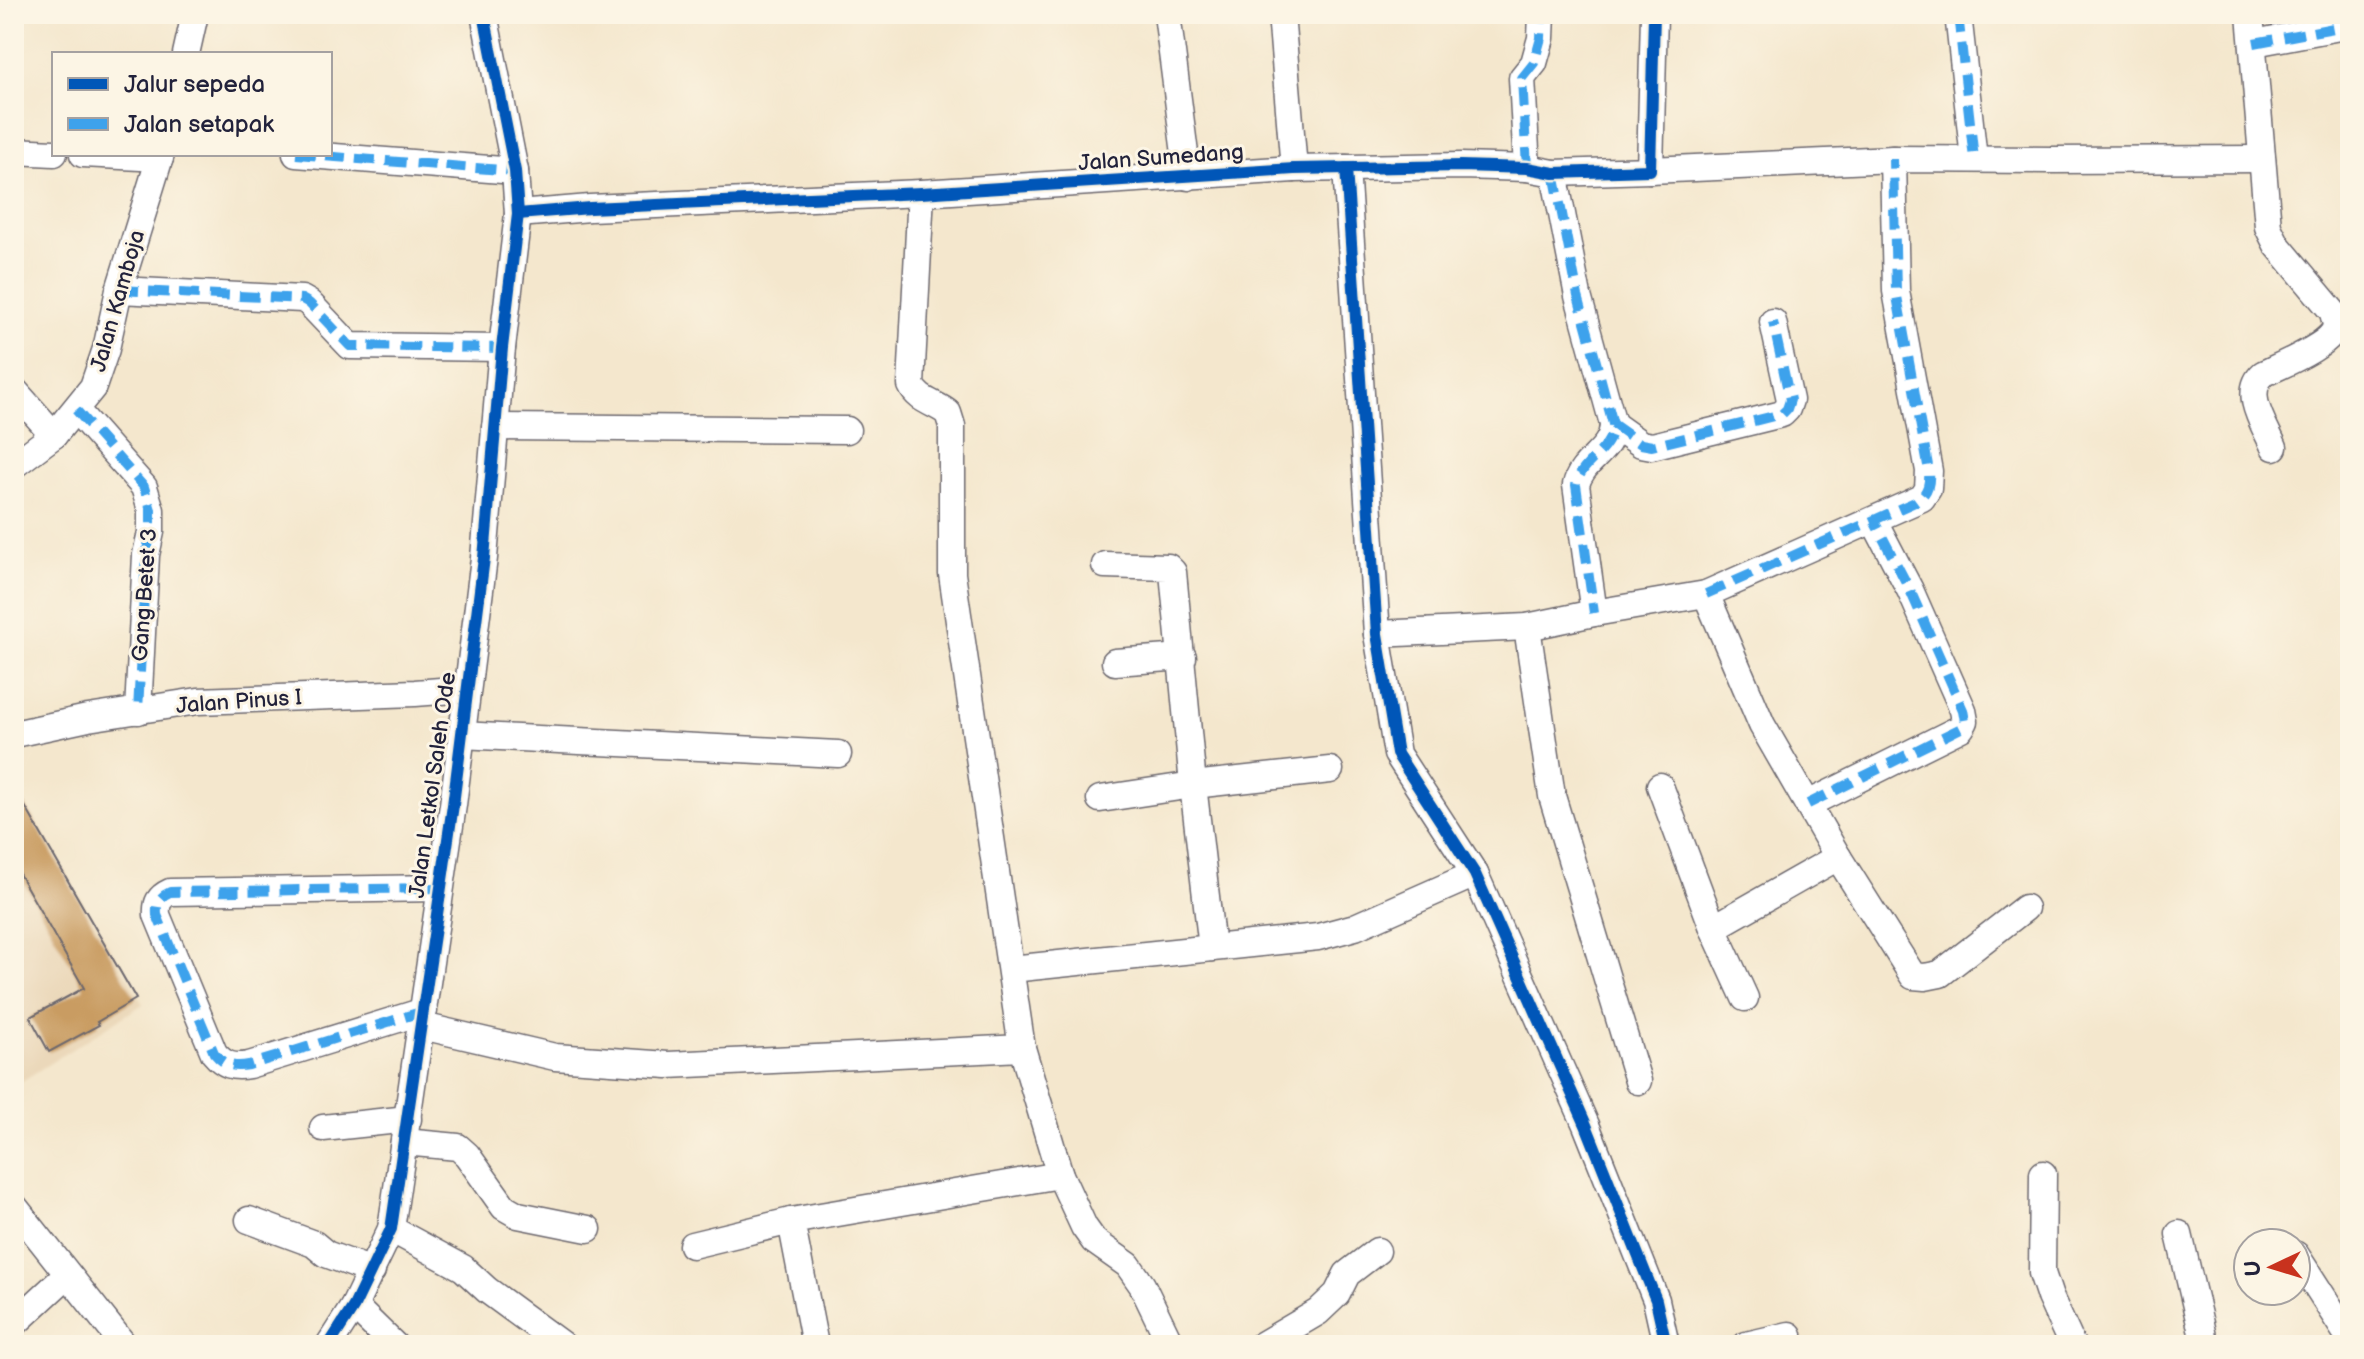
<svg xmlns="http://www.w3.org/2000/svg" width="2364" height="1359" viewBox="0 0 2364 1359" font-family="'Balsamiq Sans',sans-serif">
	<rect width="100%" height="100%" fill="#fcf5e5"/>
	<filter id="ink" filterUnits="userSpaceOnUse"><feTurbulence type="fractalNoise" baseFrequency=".0125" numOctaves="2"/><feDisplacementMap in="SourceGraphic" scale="16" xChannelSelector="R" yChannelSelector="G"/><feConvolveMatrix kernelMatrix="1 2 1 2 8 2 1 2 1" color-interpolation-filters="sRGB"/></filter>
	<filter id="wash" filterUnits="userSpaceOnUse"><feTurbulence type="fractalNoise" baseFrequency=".006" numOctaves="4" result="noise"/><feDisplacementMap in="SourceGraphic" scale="32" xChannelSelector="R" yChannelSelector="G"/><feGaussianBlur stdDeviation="1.8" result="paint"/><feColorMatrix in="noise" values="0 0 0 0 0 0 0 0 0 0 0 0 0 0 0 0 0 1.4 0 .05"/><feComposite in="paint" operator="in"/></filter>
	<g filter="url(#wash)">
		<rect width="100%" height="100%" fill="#f4e7cd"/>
		<path fill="#ebd8ba" d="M14,784L143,1004L14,1086Z"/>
		<g id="blocks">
			<path fill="#c99c62" d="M14,787L136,999L97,1022L99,1025L49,1052L30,1017L84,988L14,865Z"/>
		</g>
	</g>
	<g filter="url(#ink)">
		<use href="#blocks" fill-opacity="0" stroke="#6c676e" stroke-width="2"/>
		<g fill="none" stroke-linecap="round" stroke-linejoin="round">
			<defs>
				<g id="minor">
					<path d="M1167,14L1188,177"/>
					<path d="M1281,14L1294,169"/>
					<path d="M1958,14L1974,159"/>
					<path d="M2250,14L2268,227L2277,245L2333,312C2333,314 2336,323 2336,325C2334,344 2279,366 2263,374C2242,393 2265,426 2274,447"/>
					<path d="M2254,43L2350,25"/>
					<path d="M186,54L195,14"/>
					<path d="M14,151L54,153"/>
					<path d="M83,154L160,158"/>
					<path d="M296,154L515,171"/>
					<path d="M1346,168L1377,634L1397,754L1475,874L1586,1125L1656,1300L1666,1345"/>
					<path d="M1527,168L1522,78L1534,63L1541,38L1542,14"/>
					<path d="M1650,170L1893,159L2052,160L2262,159"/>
					<path d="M1554,173L1578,296L1613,424C1613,452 1582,459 1576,485L1594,613"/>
					<path d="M921,193L911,385C918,401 936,403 948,413L952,426V574L1022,1048L1060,1175L1084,1227L1094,1241L1128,1265L1142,1285L1171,1345"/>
					<path d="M518,214L590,208L921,193L1294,169L1461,166L1527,168L1554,173L1650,170L1654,14"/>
					<path d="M119,290L302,299L309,303L350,346L502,348"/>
					<path d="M14,390L54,435"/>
					<path d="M76,410L144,487L151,510V532L146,555L138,711"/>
					<path d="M1613,424L1641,444L1652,446L1782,414L1787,409L1790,400L1773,322"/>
					<path d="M495,427L847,430"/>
					<path d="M14,465L54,435L93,387L106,349L119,290L161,154"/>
					<path d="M1105,565L1168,567L1173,572L1193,785L1212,948"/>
					<path d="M1706,594L1762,725L1838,857L1913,976L1925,977L1940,974L2025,908"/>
					<path d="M1527,627L1552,796L1638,1081"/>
					<path d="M1377,634L1527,627L1594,613L1706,594L1922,498L1928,489L1929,471L1896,291L1893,159"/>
					<path d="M1115,662L1183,657"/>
					<path d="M14,734L88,718L198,701L415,693L466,689"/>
					<path d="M461,735L838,754"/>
					<path d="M1660,786L1713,928L1745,998"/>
					<path d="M1100,799L1193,785L1330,770"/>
					<path d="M1808,804L1961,728L1965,721L1963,710L1910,590L1874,521"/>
					<path d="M1713,928L1838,857"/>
					<path d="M1011,969L1318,937L1355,927L1475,874"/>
					<path d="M424,1011L249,1065C233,1068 224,1065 214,1053L157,915C156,903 159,897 170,892L440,888"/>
					<path d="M422,1026L555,1057L668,1065L1022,1048"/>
					<path d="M323,1128L408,1119"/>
					<path d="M404,1142L458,1147L467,1155L504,1207L518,1215L588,1229"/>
					<path d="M2043,1174L2042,1273L2050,1297L2072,1345"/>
					<path d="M14,1206L124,1345"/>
					<path d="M249,1220L314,1244L326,1254L372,1271"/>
					<path d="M391,1229L463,1268L487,1290L562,1345"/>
					<path d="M2179,1234L2205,1345"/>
					<path d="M692,1245L791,1221"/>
					<path d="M2296,1255L2350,1339"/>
					<path d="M354,1306L394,1345"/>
					<path d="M14,1324L67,1275"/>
					<path d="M329,1345L354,1306L391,1229L453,805L484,558L502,348L518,214L515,171L484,14"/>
					<path d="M815,1345L791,1221L1060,1175"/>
					<path d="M1262,1345L1318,1312L1337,1294L1347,1274L1377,1251"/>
					<path d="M1746,1345L1789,1335"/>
				</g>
			</defs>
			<use href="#minor" stroke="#6c676e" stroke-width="29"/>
			<use href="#minor" stroke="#fff" stroke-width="26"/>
			<g stroke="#3ea2ec" stroke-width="10" stroke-dasharray="20 10" stroke-linecap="butt">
				<path d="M1958,14L1974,159"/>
				<path d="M2254,43L2350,25"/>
				<path d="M296,154L515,171"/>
				<path d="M1527,168L1522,78L1534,63L1541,38L1542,14"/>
				<path d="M1554,173L1578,296L1613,424C1613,452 1582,459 1576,485L1594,613"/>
				<path d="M119,290L302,299L309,303L350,346L502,348"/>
				<path d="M76,410L144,487L151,510V532L146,555L138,711"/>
				<path d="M1613,424L1641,444L1652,446L1782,414L1787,409L1790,400L1773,322"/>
				<path d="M1706,594L1915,502C1928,493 1930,486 1929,471L1896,291L1893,159"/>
				<path d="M1808,804L1961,728L1965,721L1963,710L1910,590L1874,521"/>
				<path d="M424,1011L249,1065C233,1068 224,1065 214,1053L157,915C156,903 159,897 170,892L440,888"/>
			</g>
			<defs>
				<g id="cycleway">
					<path d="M1346,168L1377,634L1397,754L1475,874L1586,1125L1656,1300L1666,1345"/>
					<path d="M518,214L590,208L921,193L1294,169L1461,166L1527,168L1554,173L1650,170L1654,14"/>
					<path d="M329,1345L354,1306L391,1229L453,805L484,558L502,348L518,214L515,171L484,14"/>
				</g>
			</defs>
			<use href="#cycleway" stroke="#fcf5e5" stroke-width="17"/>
			<use href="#cycleway" stroke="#0057b8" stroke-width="12"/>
		</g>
	</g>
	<g text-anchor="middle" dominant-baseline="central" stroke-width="6" stroke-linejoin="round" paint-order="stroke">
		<g font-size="22" fill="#22223b" stroke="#fcf5e5">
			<text transform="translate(1161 158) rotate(-4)">Jalan Sumedang</text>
			<text transform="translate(118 301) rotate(-74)">Jalan Kamboja</text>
			<text transform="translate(145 595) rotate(-86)">Gang Betet 3</text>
			<text transform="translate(239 702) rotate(-4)">Jalan Pinus I</text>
			<text transform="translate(433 785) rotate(-82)">Jalan Letkol Saleh Ode</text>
		</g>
	</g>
	<rect width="2364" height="1359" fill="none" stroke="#fcf5e5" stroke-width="48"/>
	<rect x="52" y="52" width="280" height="104" fill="#fcf5e5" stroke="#a5a1a1" stroke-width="2"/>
	<rect x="68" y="78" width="40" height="12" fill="#0057b8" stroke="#a5a1a1" stroke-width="2"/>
	<text x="124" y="92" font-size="24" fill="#22223b">Jalur sepeda</text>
	<rect x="68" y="118" width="40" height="12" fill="#3ea2ec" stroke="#a5a1a1" stroke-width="2"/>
	<text x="124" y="132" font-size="24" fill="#22223b">Jalan setapak</text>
	<g transform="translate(2272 1267) rotate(266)"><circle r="38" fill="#fcf5e5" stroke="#a5a1a1" stroke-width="2"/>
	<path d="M0-6L14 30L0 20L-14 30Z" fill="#c8321e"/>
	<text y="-12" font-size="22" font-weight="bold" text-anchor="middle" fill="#22223b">U</text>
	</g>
</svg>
